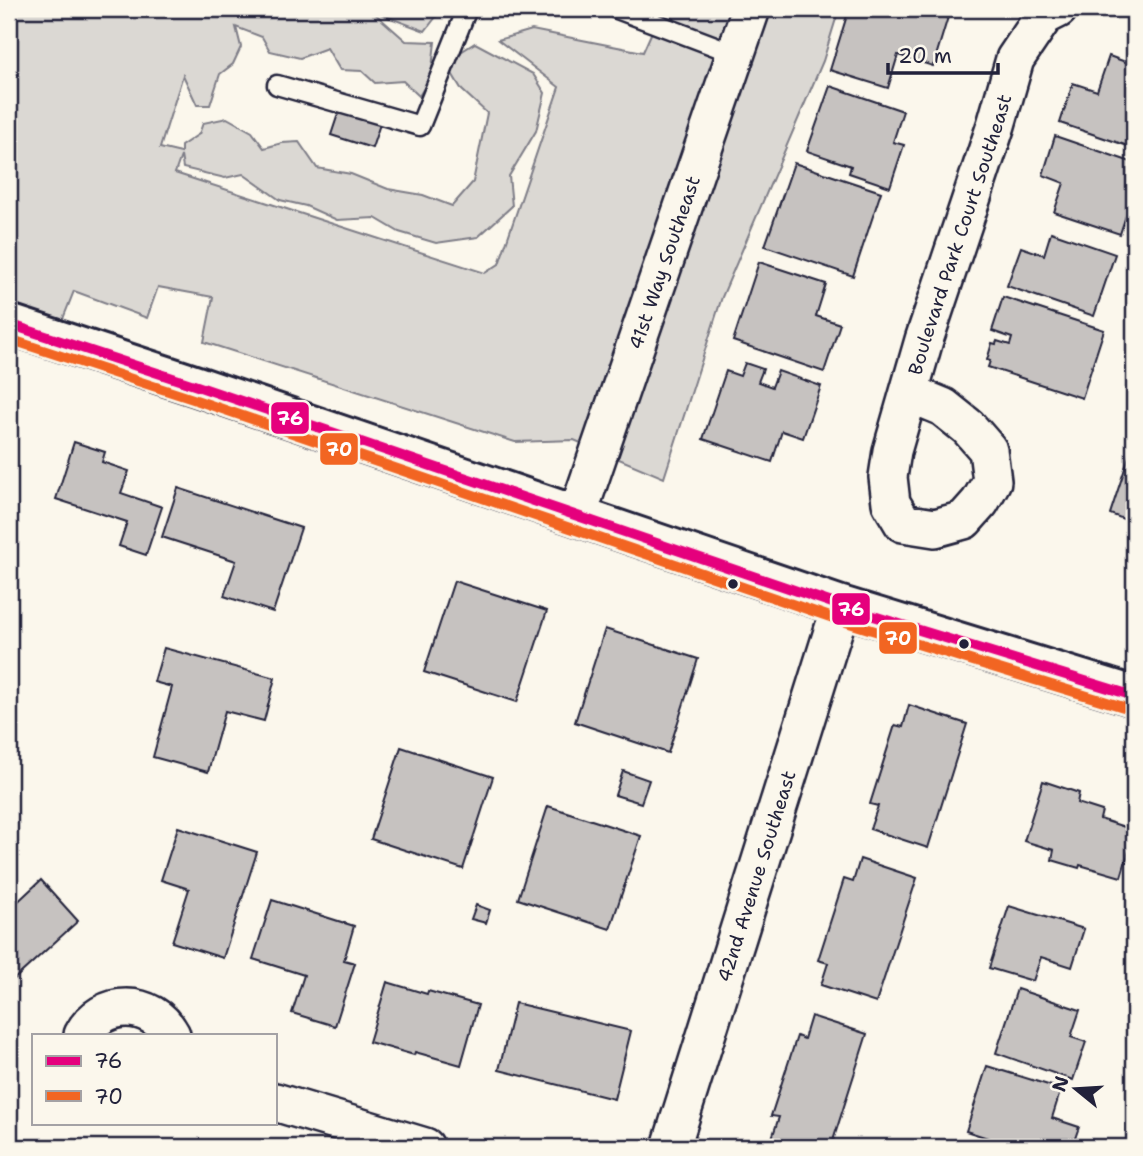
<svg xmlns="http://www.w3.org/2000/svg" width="1143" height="1156" viewBox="0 0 1143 1156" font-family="'Shantell Sans',sans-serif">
	<rect width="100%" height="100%" fill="#fbf7ec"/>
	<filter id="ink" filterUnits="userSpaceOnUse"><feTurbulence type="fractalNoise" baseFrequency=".0143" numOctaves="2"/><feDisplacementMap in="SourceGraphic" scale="14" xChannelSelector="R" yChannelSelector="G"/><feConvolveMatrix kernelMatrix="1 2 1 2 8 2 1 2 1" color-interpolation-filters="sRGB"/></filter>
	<g filter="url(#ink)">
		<path fill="#dbd8d3" stroke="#7e7d87" stroke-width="2" d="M9,9H442L425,31L372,11L406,41L435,42L431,77L419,96L403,81L375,83L362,71L340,70L327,48L300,58L270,51L262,37L236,27L241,47L233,64L220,74L210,105H197L183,75L160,148L181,153V146L199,134L203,123L227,118L252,132L264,148L282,143L299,142L317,168L351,174L388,189L423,195L452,206L473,182L487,113L462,90L445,62L475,43L533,74L545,93L536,131L509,176L512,206L478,237L436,243L399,232L375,218L337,220L306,206L280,200L243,174L225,178L183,168L181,156L175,173L485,273L499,264L559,87L498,40L532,30L643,52L662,9H839L823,61L722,297L664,478L574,440L515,442L204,342L213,297L158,287L147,318L74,291L55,339L9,324Z"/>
		<g fill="#c6c2c0" stroke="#22223b" stroke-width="2">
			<path d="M849,9H921L948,17L933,66L898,55L888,88L830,70Z"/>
			<path d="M1109,56L1134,65V148L1060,123L1073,83L1097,91Z"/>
			<path d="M830,86L903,111L893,142L904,145L890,187L849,173L851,166L807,151Z"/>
			<path d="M340,108L381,121L372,148L331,135Z"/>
			<path d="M1055,136L1134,163V191L1120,234L1054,212L1064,183L1043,175Z"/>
			<path d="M794,163L881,192L853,276L765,246Z"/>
			<path d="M1051,232L1115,254L1094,316L1007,286L1021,247L1044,255Z"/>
			<path d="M759,262L826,284L816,316L840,324L824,372L733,341Z"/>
			<path d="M1003,297L1104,330L1082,398L988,367L990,361L987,360L992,343L996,344L997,341L1010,345L1012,338L992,331Z"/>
			<path d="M745,363L763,369L758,382L772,387L778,371L821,386L803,438L782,431L772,462L703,439L726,371L740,376Z"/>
			<path d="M74,442L105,452L102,462L129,471L121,493L162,507L146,555L119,546L127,522L56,499Z"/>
			<path d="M1133,444L1134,445V523L1110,514Z"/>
			<path d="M178,488L301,528L273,612L224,596L236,561L162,537Z"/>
			<path d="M454,581L547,611L517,702L424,672Z"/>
			<path d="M605,629L698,659L668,753L575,722Z"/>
			<path d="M164,648L275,678L264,721L225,711L208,772L153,757L172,687L154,682Z"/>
			<path d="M909,705L967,724L928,848L870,829L878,806L870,804L895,725L903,727Z"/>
			<path d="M401,747L493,777L463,869L371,839Z"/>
			<path d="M623,771L649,780L641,803L615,795Z"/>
			<path d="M1043,781L1079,793L1077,803L1102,811L1100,819L1134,830V834L1121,877L1080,865L1079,868L1052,860L1054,850L1024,841Z"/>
			<path d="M548,806L641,836L610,929L518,899Z"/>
			<path d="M178,827L257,852L223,958L172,942L189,889L161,880Z"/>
			<path d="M860,859L917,878L876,1003L821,985L828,963L818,960L844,879L853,882Z"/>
			<path d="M41,880L78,921L10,983L9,982V905L11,908Z"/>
			<path d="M272,900L354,926L344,960L355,963L335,1026L292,1013L304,975L253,959Z"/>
			<path d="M476,905L490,910L486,923L471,919Z"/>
			<path d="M1009,906L1084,929L1072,967L1041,957L1033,981L989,968Z"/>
			<path d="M387,982L427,994L428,991L478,1005L461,1065L415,1052L414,1055L369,1042Z"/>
			<path d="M1017,989L1080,1010L1071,1037L1086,1042L1073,1080L996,1053Z"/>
			<path d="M515,1003L631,1031L614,1099L499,1070Z"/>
			<path d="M811,1016L867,1034L831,1147H790L771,1141L779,1117L771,1116L797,1036L804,1039Z"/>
			<path d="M987,1066L1061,1089L1052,1118L1079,1127L1072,1147H1016L966,1131Z"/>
		</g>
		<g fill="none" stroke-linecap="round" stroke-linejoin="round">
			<defs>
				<g id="service">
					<path d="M617,9L736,54"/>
					<path d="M277,85L420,126L467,9"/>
				</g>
				<g id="minor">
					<path id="s1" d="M909,393L943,407L968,427L988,450L992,481L980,502L964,520L935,528L903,523L891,503L888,477L892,451L924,340L996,125L1015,59L1044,16L1058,9"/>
					<path id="s2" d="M577,516L751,9"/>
					<path d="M83,1035C101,999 152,999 171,1035"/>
					<path d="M275,1102L425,1147"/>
					<path id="s3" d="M671,1147L841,606"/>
				</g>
				<path id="tertiary" d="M9,324L197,386L841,606L1134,696"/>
			</defs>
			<use href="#service" stroke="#22223b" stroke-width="23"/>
			<use href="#minor" stroke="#22223b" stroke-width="42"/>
			<use href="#tertiary" stroke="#22223b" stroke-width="44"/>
			<use href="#service" stroke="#fbf7ec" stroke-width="18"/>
			<use href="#minor" stroke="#fbf7ec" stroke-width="37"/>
			<use href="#tertiary" stroke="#fbf7ec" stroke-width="38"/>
			<defs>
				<path id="bus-1" d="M9,324L197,386L841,606L1134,696"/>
				<path id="bus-2" d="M9,339L193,399L836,619L1130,709"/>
			</defs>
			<use href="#bus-1" stroke="#fbf7ec" stroke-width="16"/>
			<use href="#bus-2" stroke="#fbf7ec" stroke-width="16"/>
			<use href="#bus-1" stroke="#e5007d" stroke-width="10"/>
			<use href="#bus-2" stroke="#f26522" stroke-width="10"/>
		</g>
	</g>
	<g fill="#22223b" stroke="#fbf7ec" stroke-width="2.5">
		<circle cx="733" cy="584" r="6"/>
		<circle cx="964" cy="644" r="6"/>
	</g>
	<g text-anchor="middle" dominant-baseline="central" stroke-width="5" stroke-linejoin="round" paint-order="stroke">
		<g font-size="19" fill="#22223b" stroke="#fbf7ec">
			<text stroke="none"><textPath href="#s1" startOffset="544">Boulevard Park Court Southeast</textPath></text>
			<text stroke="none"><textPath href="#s2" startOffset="268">41st Way Southeast</textPath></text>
			<text stroke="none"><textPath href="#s3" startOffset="284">42nd Avenue Southeast</textPath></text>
		</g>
	</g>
	<g stroke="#fbf7ec" stroke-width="2.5">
		<rect x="270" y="401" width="40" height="34" rx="7" fill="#e5007d"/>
		<rect x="319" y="432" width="40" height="34" rx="7" fill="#f26522"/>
		<rect x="831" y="592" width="40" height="34" rx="7" fill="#e5007d"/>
		<rect x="878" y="621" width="40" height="34" rx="7" fill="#f26522"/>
	</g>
	<g font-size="19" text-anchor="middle" font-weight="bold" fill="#fff">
		<text x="290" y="425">76</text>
		<text x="339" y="456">70</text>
		<text x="851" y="616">76</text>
		<text x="898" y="645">70</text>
	</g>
	<rect width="1143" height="1156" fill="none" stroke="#fbf7ec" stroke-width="35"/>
	<rect x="18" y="18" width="1108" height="1121" fill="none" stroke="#22223b" stroke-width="2.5" filter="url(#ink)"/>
	<rect x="32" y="1034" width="245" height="91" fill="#fbf7ec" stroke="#a4a2a5" stroke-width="2"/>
	<rect x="46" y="1056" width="35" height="10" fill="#e5007d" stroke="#a4a2a5" stroke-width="2"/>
	<text x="94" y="1068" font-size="21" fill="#22223b">76</text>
	<rect x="46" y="1091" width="35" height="10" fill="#f26522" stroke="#a4a2a5" stroke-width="2"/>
	<text x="94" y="1104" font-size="21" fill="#22223b">70</text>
	<g transform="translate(1076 1089) rotate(288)" stroke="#fbf7ec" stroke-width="5" paint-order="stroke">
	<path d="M0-5L12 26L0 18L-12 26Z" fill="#22223b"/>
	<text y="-10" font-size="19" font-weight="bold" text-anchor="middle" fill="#22223b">N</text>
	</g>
	<path d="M888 63v10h110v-10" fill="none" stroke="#22223b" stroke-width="3.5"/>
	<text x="898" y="63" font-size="21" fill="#22223b" stroke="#fbf7ec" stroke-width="5" paint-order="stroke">20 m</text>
</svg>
